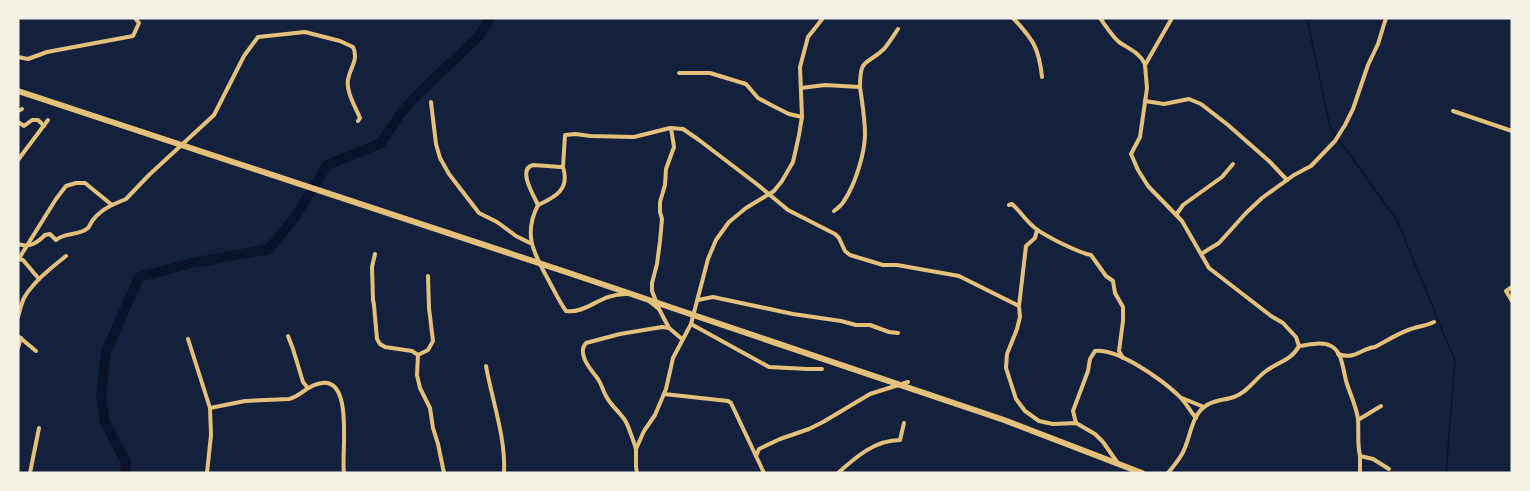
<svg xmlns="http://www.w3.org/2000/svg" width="1530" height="491" viewBox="0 0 1530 491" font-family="'Fira Sans',sans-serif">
	<rect width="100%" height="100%" fill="#14213d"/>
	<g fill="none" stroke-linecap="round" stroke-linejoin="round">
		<g stroke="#0b132b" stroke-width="1.5">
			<path d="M1307,18L1330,127L1336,136"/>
			<path d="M1339,140L1397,220L1455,361L1446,473"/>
		</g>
		<path stroke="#0b132b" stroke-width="10" d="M125,473L126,463L105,422L101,397L106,352L139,277L192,263L269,249L295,217L327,165L381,143L401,113L419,93L479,36L490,18"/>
		<g stroke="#e5c07b" stroke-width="4">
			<path d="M1013,18C1033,39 1039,48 1042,77"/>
			<path d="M1100,18C1106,26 1112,36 1119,42C1129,49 1139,52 1145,64"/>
			<path d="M18,57L28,59L47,52L133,36L139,23L135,18"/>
			<path d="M679,73H710L746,84L758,98L773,106L789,114L802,117"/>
			<path d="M860,87C860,57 866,66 884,49C889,43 894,35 898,29"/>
			<path d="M801,88L825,85L860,87C862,102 865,118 865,134C865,153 855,185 844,201C842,205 838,208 834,211"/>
			<path d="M1145,101L1164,104L1189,99L1201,104L1228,125L1269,161L1287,180"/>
			<path d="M431,102L436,144L440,158L449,174L479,213L497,222L516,236L530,243"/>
			<path d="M18,111L22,109"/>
			<path d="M1453,111L1512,131"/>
			<path d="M18,122L24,126L32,120H38L44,126"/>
			<path d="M18,160L48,120"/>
			<path d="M563,167C570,189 556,197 538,205C522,236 535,255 550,283C555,292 560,303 566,311C587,314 601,293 627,294"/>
			<path d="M538,205C534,196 517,169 533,165C536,165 557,167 563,167L565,135L576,134L590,136L634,137L670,128L683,129L699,140L758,185L788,210L835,234L839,238L845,251L850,255L883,265H897L959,276L1019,306"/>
			<path d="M1009,205L1012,204C1020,211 1026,221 1035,228C1045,236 1079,253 1091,255L1106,276L1113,281L1115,293L1123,307V321L1119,351L1123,358"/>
			<path d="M1176,215L1183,205L1222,177L1233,164"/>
			<path d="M1037,230L1035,238L1026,246L1019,306L1020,317L1017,329L1007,354L1006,368L1016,399L1025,411L1039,421L1053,424L1076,423L1095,434L1103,442L1117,462"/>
			<path d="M18,244C30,248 37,243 45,235L50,234L56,240C65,232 79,236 88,228C90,226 91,222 93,220C98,213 104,209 112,205"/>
			<path d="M375,254L372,267L373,300L374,305L377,339L380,344L385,347L412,351L418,355"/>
			<path d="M1201,254L1219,243L1246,213L1262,198L1294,175L1311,166L1335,141L1345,125L1353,109L1368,65L1378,44L1386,18"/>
			<path d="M19,259L23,260L39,279"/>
			<path d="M18,260L56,199L66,186L76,183H85L112,205L126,199L149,175L214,115L244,56L258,37L305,32L340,41L353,47C359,60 350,67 348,80C346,92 355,106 360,118L358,121"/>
			<path d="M428,276L429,308L433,341L428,350L418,355L417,375L420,388L430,408L433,428L438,444L444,473"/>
			<path d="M1512,287L1506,291L1512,301"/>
			<path d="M698,300L713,297L793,314L841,321L856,325H870L889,332L898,333"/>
			<path d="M650,302L659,309"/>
			<path d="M18,317C20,311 21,304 24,298C33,282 51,268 66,256"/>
			<path d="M691,324L769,367L808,369H822"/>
			<path d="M669,328L659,309L652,291V283L657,264L660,241L662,219L660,212V202L665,185L666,169L674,147L671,128"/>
			<path d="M18,336L36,351"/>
			<path d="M288,336L293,349L303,382L307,387"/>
			<path d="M188,339L210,408L211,435L207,473"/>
			<path d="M1299,346C1309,345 1322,341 1331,346C1343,352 1343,372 1347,384C1351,396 1356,406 1358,419C1359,431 1357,444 1360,456L1373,459L1389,469"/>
			<path d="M18,348L21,338"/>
			<path d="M1338,354C1355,360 1360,349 1375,347C1387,341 1398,333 1411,329C1419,326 1426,326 1434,322"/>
			<path d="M486,366C492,400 506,438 504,473"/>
			<path d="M664,394L728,401L731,403L756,456"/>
			<path d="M1182,398L1204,407"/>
			<path d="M210,408L245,401L289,399C302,396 306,385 322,383C354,379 341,454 344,473"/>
			<path d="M1358,420L1381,406"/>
			<path d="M1076,423L1073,411L1088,371L1090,359L1095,351C1118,348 1162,380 1178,395C1185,401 1190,411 1196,418"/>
			<path d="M636,449C633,440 630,430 626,422C621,413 611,406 606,396C603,391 602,385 598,379C592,371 576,354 586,343L620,334L662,327L669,328L682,339"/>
			<path d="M30,473L39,428"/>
			<path d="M637,473L636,467V449L644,431L655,415L666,389L673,358L691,324L708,259L716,240L729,222L746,208L774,191L782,181L793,162L799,135L802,117L800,67L808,37L823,18"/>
			<path d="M764,473L756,456L759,449L780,439L809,429L823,422L870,394L908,382"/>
			<path d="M838,473C856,457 875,440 900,440L904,423"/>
			<path d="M1168,473C1173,467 1178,461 1182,454C1191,439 1190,415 1207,405C1214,400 1225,400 1234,397C1247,393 1255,379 1266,371C1278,362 1292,360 1299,346L1296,337L1283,323L1271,316L1209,268L1182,221L1148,186L1138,170L1131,154L1140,137L1147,88L1145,65L1172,18"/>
			<path d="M1360,473V456"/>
		</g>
		<path stroke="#e5c07b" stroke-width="6" d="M18,91L572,274L1004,420L1142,473"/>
	</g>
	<rect width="1530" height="491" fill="none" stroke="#f6f1e7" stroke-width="39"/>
</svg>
